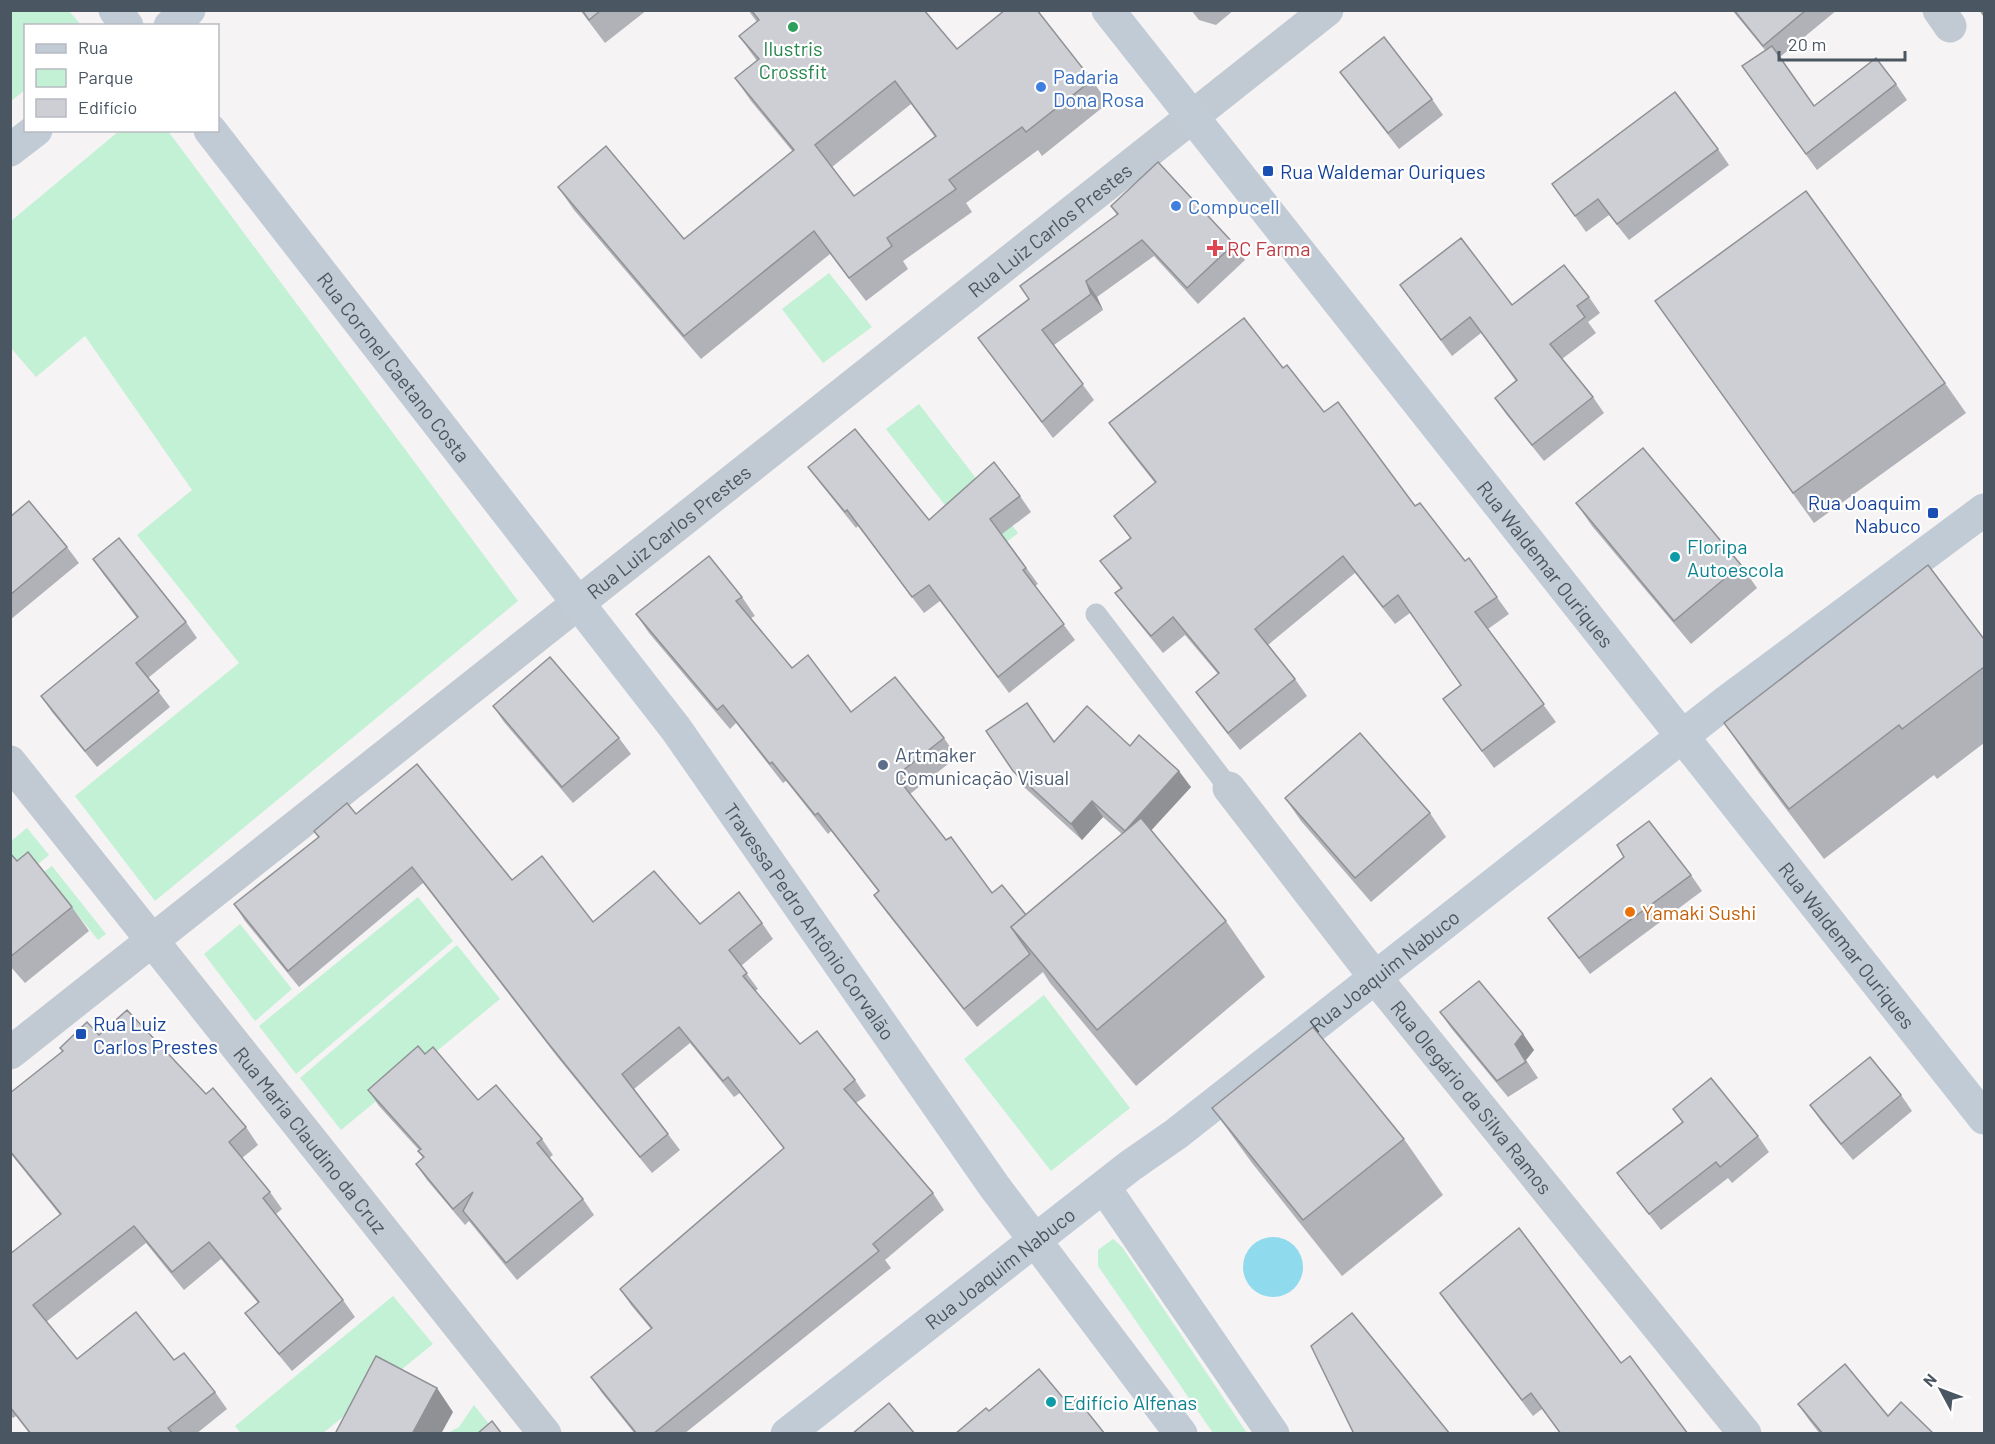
<svg xmlns="http://www.w3.org/2000/svg" width="1995" height="1444" viewBox="0 0 1995 1444" font-family="Barlow,sans-serif">
	<rect width="100%" height="100%" fill="#f5f3f3"/>
	<g fill="#c3f1d5">
		<path d="M11,10L69,11L81,25L26,26L25,90L11,101Z"/>
		<path d="M119,131H168L518,601L155,901L75,796L239,663L137,535L192,490L85,336L36,377L10,347L11,221Z"/>
		<path d="M829,273L872,327L823,363L782,309Z"/>
		<path d="M919,404L1018,533L986,558L886,429Z"/>
		<path d="M27,828L49,855L11,886V841Z"/>
		<path d="M52,866L106,934L98,940L44,872Z"/>
		<path d="M418,897L453,941L296,1074L259,1026Z"/>
		<path d="M240,924L292,989L255,1021L204,954Z"/>
		<path d="M457,945L500,999L341,1130L300,1078Z"/>
		<path d="M1044,995L1130,1108L1051,1171L964,1059Z"/>
		<path d="M1113,1239L1122,1247L1247,1433H1213L1098,1266V1250Z"/>
		<path d="M393,1296L433,1344L323,1433H241L235,1426Z"/>
		<path d="M474,1405L496,1433L446,1434L459,1427Z"/>
	</g>
	<circle fill="#90daee" cx="1273" cy="1267" r="30"/>
	<g fill="none" stroke-linecap="round" stroke-linejoin="round">
		<path stroke="#c1cad2" stroke-width="21" d="M1096,614L1229,788"/>
		<g stroke="#c1cad2" stroke-width="33">
			<path d="M1939,10L1950,26"/>
			<path id="s1" d="M10,762L545,1434"/>
			<path id="s2" d="M1229,788L1374,976L1745,1434"/>
			<path id="s3" d="M10,1053L1327,10"/>
		</g>
		<g stroke="#c1cbd6" stroke-width="33">
			<path d="M115,10L127,26"/>
			<path id="s4" d="M1108,10L1984,1118"/>
			<path d="M170,26L189,10"/>
			<path id="s5" d="M210,130L676,729L994,1186L1181,1434"/>
			<path d="M10,150L36,130"/>
			<path d="M1104,1187L1273,1434"/>
			<path id="s6" d="M787,1434L1130,1166L1176,1134L1726,702L1984,510"/>
		</g>
	</g>
	<g fill="#b0b2b7" fill-rule="evenodd">
		<path d="M580,10H647L605,43Z"/>
		<path d="M748,10H924L957,49L1092,80L1108,103L1042,156L1038,150L966,203L972,212L903,261L908,269L866,301L830,254L701,359L574,210L558,187L684,239L793,152L751,101L735,78L757,61L739,36L757,22ZM911,104L935,137L854,196L832,167Z"/>
		<path d="M1191,10H1234L1216,25L1199,20Z"/>
		<path d="M1732,10H1837L1780,57L1814,106L1896,84L1907,100L1817,170L1742,66L1765,50Z"/>
		<path d="M1340,72L1432,99L1443,115L1399,149L1352,88Z"/>
		<path d="M1718,149L1729,165L1629,240L1609,215L1586,232L1552,184Z"/>
		<path d="M1111,206L1234,244L1245,260L1198,304L1154,256L1097,297L1103,310L1054,345L1094,400L1053,438L978,338L1029,299L1117,215Z"/>
		<path d="M1400,285L1512,305L1589,297L1600,313L1588,322L1596,333L1562,359L1593,397L1604,413L1544,461L1506,414L1495,398L1516,381L1481,333L1452,356Z"/>
		<path d="M1655,301L1945,383L1966,413L1814,523Z"/>
		<path d="M1283,368L1324,412L1415,506L1465,561L1469,558L1509,614L1488,629L1556,722L1494,768L1443,699L1461,685L1410,613L1395,624L1355,573L1268,645L1295,679L1307,696L1240,750L1208,709L1196,692L1218,674L1185,635L1163,653L1128,610L1115,593L1121,589L1100,561L1130,538L1114,516L1155,483L1121,440L1109,423Z"/>
		<path d="M808,467L929,520L1020,496L1031,512L1002,534L1038,584L1035,586L1075,640L1009,693L940,601L924,613L858,526L856,528L820,483Z"/>
		<path d="M1576,503L1741,565L1757,588L1691,644L1592,526Z"/>
		<path d="M10,517L67,547L79,563L10,620Z"/>
		<path d="M93,559L186,622L197,638L148,678L170,707L97,767L52,712L41,696L137,618L104,575Z"/>
		<path d="M742,597L755,616L751,618L792,668L851,712L944,738L957,757L910,794L946,840L992,893L1026,915L1122,834L1103,817L1082,840L1024,787L986,731L1054,742L1130,746L1191,787L1151,830L1226,921L1265,977L1136,1086L1050,983L1043,972L977,1027L887,913L874,895L878,891L831,831L828,834L786,781L783,783L736,723L730,729L649,633L636,614Z"/>
		<path d="M1984,639V743L1937,779L1934,775L1824,859L1759,773L1724,723Z"/>
		<path d="M493,706L619,738L631,754L573,803L504,722Z"/>
		<path d="M1285,798L1430,813L1446,837L1371,902L1301,821Z"/>
		<path d="M356,814L512,880L593,922L700,924L762,923L773,939L741,966L758,989L755,991L800,1044L855,1080L866,1096L856,1103L933,1193L944,1210L885,1260L891,1268L684,1434H635L602,1393L591,1377L651,1329L631,1305L620,1289L784,1149L740,1093L734,1097L690,1043L634,1089L680,1150L652,1173L559,1059L423,883L299,987L245,921L234,904L318,837L314,831Z"/>
		<path d="M10,853L17,861L72,907L89,931L25,983L10,966Z"/>
		<path d="M1624,857L1691,875L1702,891L1590,974L1548,918Z"/>
		<path d="M1440,1012L1523,1034L1534,1050L1526,1060L1538,1078L1508,1097L1451,1028Z"/>
		<path d="M99,1035L206,1094L246,1127L258,1145L242,1158L270,1192L282,1209L276,1214L343,1300L355,1317L292,1371L258,1330L245,1313L258,1303L221,1259L184,1290L146,1243L46,1322L77,1359L174,1360L215,1392L227,1409L196,1434H30L16,1416L13,1418L10,1415V1254L60,1215L10,1153V1093Z"/>
		<path d="M425,1054L478,1100L542,1139L553,1155L549,1158L583,1199L594,1215L517,1280L469,1221L465,1225L427,1180L416,1164L423,1158L418,1151L419,1150L379,1106L368,1090Z"/>
		<path d="M1901,1095L1912,1111L1853,1160L1821,1121L1810,1105Z"/>
		<path d="M1212,1108L1404,1139L1443,1195L1342,1276L1252,1163Z"/>
		<path d="M1673,1109L1758,1136L1769,1152L1732,1183L1728,1178L1661,1230L1617,1173L1682,1122Z"/>
		<path d="M1440,1293L1621,1363L1688,1434H1561L1542,1409L1533,1416L1451,1309Z"/>
		<path d="M1798,1404L1888,1416L1934,1434H1820L1809,1420Z"/>
	</g>
	<g fill="#909195">
		<path d="M1086,281L1097,297L1103,310L1091,294Z"/>
		<path d="M1179,771L1191,787L1136,847L1125,831Z"/>
		<path d="M1092,801L1103,817L1082,840L1071,824Z"/>
		<path d="M1523,1034L1534,1050L1526,1060L1538,1078L1515,1044Z"/>
		<path d="M437,1388L453,1412L441,1434H412Z"/>
	</g>
	<g fill="#cdcfd5" stroke="#909195" stroke-width="1.5" fill-rule="evenodd">
		<path d="M582,10H601L589,20Z"/>
		<path d="M751,10H924L957,49L1005,10H1037L1092,80L1026,132L1022,127L949,180L956,189L887,238L892,246L849,278L814,231L684,336L558,187L606,146L684,239L794,150L735,78L759,59L739,36L759,20ZM895,81L936,136L854,196L815,145Z"/>
		<path d="M1734,10H1806L1763,46Z"/>
		<path d="M1980,10H1984V16Z"/>
		<path d="M1384,37L1432,99L1388,133L1340,72Z"/>
		<path d="M1772,46L1814,106L1876,58L1896,84L1806,154L1742,66Z"/>
		<path d="M1675,92L1718,149L1617,224L1598,199L1575,216L1552,184Z"/>
		<path d="M1158,162L1234,244L1187,288L1142,240L1086,281L1091,294L1042,330L1083,384L1042,422L978,338L1029,299L1020,286L1118,214L1111,206Z"/>
		<path d="M1806,191L1945,383L1793,493L1655,301Z"/>
		<path d="M1461,238L1512,305L1564,265L1589,297L1577,306L1585,317L1550,344L1593,397L1532,445L1495,398L1517,380L1470,317L1441,340L1400,285Z"/>
		<path d="M1244,318L1283,368L1287,365L1324,412L1338,402L1415,506L1420,503L1465,561L1469,558L1497,597L1475,612L1544,704L1482,751L1443,699L1461,685L1398,595L1383,607L1343,556L1255,629L1295,679L1228,733L1196,692L1219,673L1173,617L1151,636L1115,593L1122,588L1100,561L1131,538L1114,516L1156,482L1109,423Z"/>
		<path d="M855,429L929,520L994,462L1020,496L990,519L1026,568L1023,570L1064,624L998,677L929,585L912,597L847,510L845,512L808,467Z"/>
		<path d="M1643,448L1741,565L1674,621L1576,503Z"/>
		<path d="M29,501L67,547L10,595V517Z"/>
		<path d="M119,538L186,622L136,663L159,691L85,751L41,696L138,617L93,559Z"/>
		<path d="M709,556L742,597L736,601L792,668L808,655L851,712L895,677L944,738L896,776L946,840L951,837L992,893L1002,885L1026,915L1011,927L1030,954L964,1009L874,895L879,891L818,813L815,815L772,762L770,764L723,705L717,710L636,614Z"/>
		<path d="M1928,565L1984,639V667L1902,729L1899,725L1789,809L1724,723Z"/>
		<path d="M550,657L619,738L562,787L493,706Z"/>
		<path d="M1027,703L1054,742L1087,706L1130,746L1139,735L1179,771L1125,831L1092,801L1071,824L1013,771L986,731Z"/>
		<path d="M1360,733L1430,813L1355,878L1285,798Z"/>
		<path d="M417,764L512,880L542,856L593,922L654,871L700,924L739,892L762,923L729,950L747,973L743,976L800,1044L817,1031L855,1080L844,1089L933,1193L873,1244L879,1251L653,1434H637L591,1377L652,1328L620,1289L784,1148L728,1077L723,1081L679,1027L622,1074L668,1134L640,1157L548,1043L412,867L288,971L234,904L319,837L314,831L347,803L356,814Z"/>
		<path d="M1141,818L1226,921L1097,1030L1011,927Z"/>
		<path d="M1649,821L1691,875L1579,958L1548,918L1624,857L1617,845Z"/>
		<path d="M28,852L72,907L10,957V853L17,861Z"/>
		<path d="M1479,981L1523,1034L1515,1044L1526,1062L1497,1081L1440,1012Z"/>
		<path d="M127,1010L206,1094L213,1088L246,1127L229,1142L270,1192L263,1198L343,1300L279,1354L245,1313L259,1302L209,1242L172,1272L134,1226L33,1305L77,1359L136,1312L174,1360L184,1353L215,1392L168,1428L173,1434H31L10,1407V1254L61,1214L10,1151V1093L63,1051L60,1048L87,1022L99,1035Z"/>
		<path d="M1313,1027L1404,1139L1303,1220L1212,1108Z"/>
		<path d="M418,1046L425,1054L433,1047L478,1100L496,1085L542,1139L537,1143L583,1199L506,1263L463,1211L473,1192L453,1209L416,1164L424,1157L418,1151L421,1149L368,1090Z"/>
		<path d="M1870,1057L1901,1095L1841,1144L1810,1105Z"/>
		<path d="M1711,1078L1758,1136L1720,1167L1716,1162L1649,1214L1617,1173L1683,1122L1673,1109Z"/>
		<path d="M1519,1228L1621,1363L1630,1356L1688,1434H1561L1531,1393L1522,1400L1440,1293Z"/>
		<path d="M1352,1313L1450,1434H1354L1311,1346Z"/>
		<path d="M376,1356L437,1388L412,1434H335Z"/>
		<path d="M1845,1364L1888,1416L1901,1402L1934,1434H1823L1798,1404Z"/>
		<path d="M1039,1369L1069,1405L1077,1399L1105,1434H955L986,1408L989,1411Z"/>
		<path d="M889,1403L915,1434H852Z"/>
		<path d="M492,1421L502,1434H477Z"/>
	</g>
	<circle fill="#2e9e5b" stroke="#fff" stroke-width="2" cx="793" cy="27" r="6"/>
	<g fill="#3f7fe0" stroke="#fff" stroke-width="2">
		<circle cx="1041" cy="87" r="6"/>
		<circle cx="1176" cy="206" r="6"/>
	</g>
	<g fill="#1a4fb4" stroke="#fff" stroke-width="2">
		<rect x="1262" y="165" width="12" height="12" rx="3"/>
		<rect x="1927" y="507" width="12" height="12" rx="3"/>
		<rect x="75" y="1028" width="12" height="12" rx="3"/>
	</g>
	<path fill="#e0444e" stroke="#fff" stroke-width="2" d="M1212 239h6v6h6v6h-6v6h-6v-6h-6v-6h6z"/>
	<g fill="#0f9aa8" stroke="#fff" stroke-width="2">
		<circle cx="1675" cy="557" r="6"/>
		<circle cx="1051" cy="1402" r="6"/>
	</g>
	<circle fill="#5c6f8a" stroke="#fff" stroke-width="2" cx="883" cy="765" r="6"/>
	<circle fill="#e8710a" stroke="#fff" stroke-width="2" cx="1630" cy="912" r="6"/>
	<g text-anchor="middle" dominant-baseline="central" stroke-width="4.5" stroke-linejoin="round" paint-order="stroke">
		<g font-size="20" fill="#27864d" stroke="#fff">
			<text x="793" y="48">Ilustris<tspan x="793" dy="23">Crossfit</tspan></text>
		</g>
		<g font-size="20" fill="#366cbe" stroke="#fff" text-anchor="start">
			<text x="1053" y="76">Padaria<tspan x="1053" dy="23">Dona Rosa</tspan></text>
			<text x="1188" y="206">Compucell</text>
		</g>
		<g font-size="20" fill="#164399" stroke="#fff" text-anchor="start">
			<text x="1280" y="171">Rua Waldemar Ouriques</text>
			<text x="1921" y="502" text-anchor="end">Rua Joaquim<tspan x="1921" dy="23">Nabuco</tspan></text>
			<text x="93" y="1023">Rua Luiz<tspan x="93" dy="23">Carlos Prestes</tspan></text>
		</g>
		<g font-size="20" fill="#4a5661" stroke="#fff">
			<text stroke="none"><textPath href="#s3" startOffset="1326">Rua Luiz Carlos Prestes</textPath></text>
			<text stroke="none"><textPath href="#s5" startOffset="300">Rua Coronel Caetano Costa</textPath></text>
			<text stroke="none"><textPath href="#s3" startOffset="840">Rua Luiz Carlos Prestes</textPath></text>
			<text stroke="none"><textPath href="#s4" startOffset="706">Rua Waldemar Ouriques</textPath></text>
			<text stroke="none"><textPath href="#s5" startOffset="993">Travessa Pedro Antônio Corvalão</textPath></text>
			<text stroke="none"><textPath href="#s4" startOffset="1192">Rua Waldemar Ouriques</textPath></text>
			<text stroke="none"><textPath href="#s6" startOffset="756">Rua Joaquim Nabuco</textPath></text>
			<text stroke="none"><textPath href="#s2" startOffset="393">Rua Olegário da Silva Ramos</textPath></text>
			<text stroke="none"><textPath href="#s1" startOffset="483">Rua Maria Claudino da Cruz</textPath></text>
			<text stroke="none"><textPath href="#s6" startOffset="270">Rua Joaquim Nabuco</textPath></text>
		</g>
		<g font-size="20" fill="#be3a42" stroke="#fff" text-anchor="start">
			<text x="1227" y="248">RC Farma</text>
		</g>
		<g font-size="20" fill="#0d838f" stroke="#fff" text-anchor="start">
			<text x="1687" y="546">Floripa<tspan x="1687" dy="23">Autoescola</tspan></text>
			<text x="1063" y="1402">Edifício Alfenas</text>
		</g>
		<g font-size="20" fill="#4e5e75" stroke="#fff" text-anchor="start">
			<text x="895" y="754">Artmaker<tspan x="895" dy="23">Comunicação Visual</tspan></text>
		</g>
		<g font-size="20" fill="#c56008" stroke="#fff" text-anchor="start">
			<text x="1642" y="912">Yamaki Sushi</text>
		</g>
	</g>
	<rect width="1995" height="1444" fill="none" stroke="#4a5661" stroke-width="24"/>
	<rect x="24" y="24" width="195" height="108" fill="#ffffff" stroke="#b7bbc0" stroke-width="1.5"/>
	<rect x="36" y="44" width="30" height="9" fill="#c1cbd6" stroke="#b7bbc0" stroke-width="1.5"/>
	<text x="78" y="54" font-size="18" fill="#4a5661">Rua</text>
	<rect x="36" y="69" width="30" height="18" fill="#c3f1d5" stroke="#b7bbc0" stroke-width="1.5"/>
	<text x="78" y="84" font-size="18" fill="#4a5661">Parque</text>
	<rect x="36" y="99" width="30" height="18" fill="#cdcfd5" stroke="#b7bbc0" stroke-width="1.5"/>
	<text x="78" y="114" font-size="18" fill="#4a5661">Edifício</text>
	<g transform="translate(1941 1390) rotate(311)" stroke="#ffffff" stroke-width="4.5" paint-order="stroke">
	<path d="M0-4.5L10 22L0 15L-10 22Z" fill="#4a5661"/>
	<text y="-9" font-size="16" font-weight="bold" text-anchor="middle" fill="#4a5661">N</text>
	</g>
	<path d="M1779 51v9h126v-9" fill="none" stroke="#4a5661" stroke-width="3"/>
	<text x="1788" y="51" font-size="18" fill="#4a5661" stroke="#ffffff" stroke-width="4.5" paint-order="stroke">20 m</text>
</svg>
